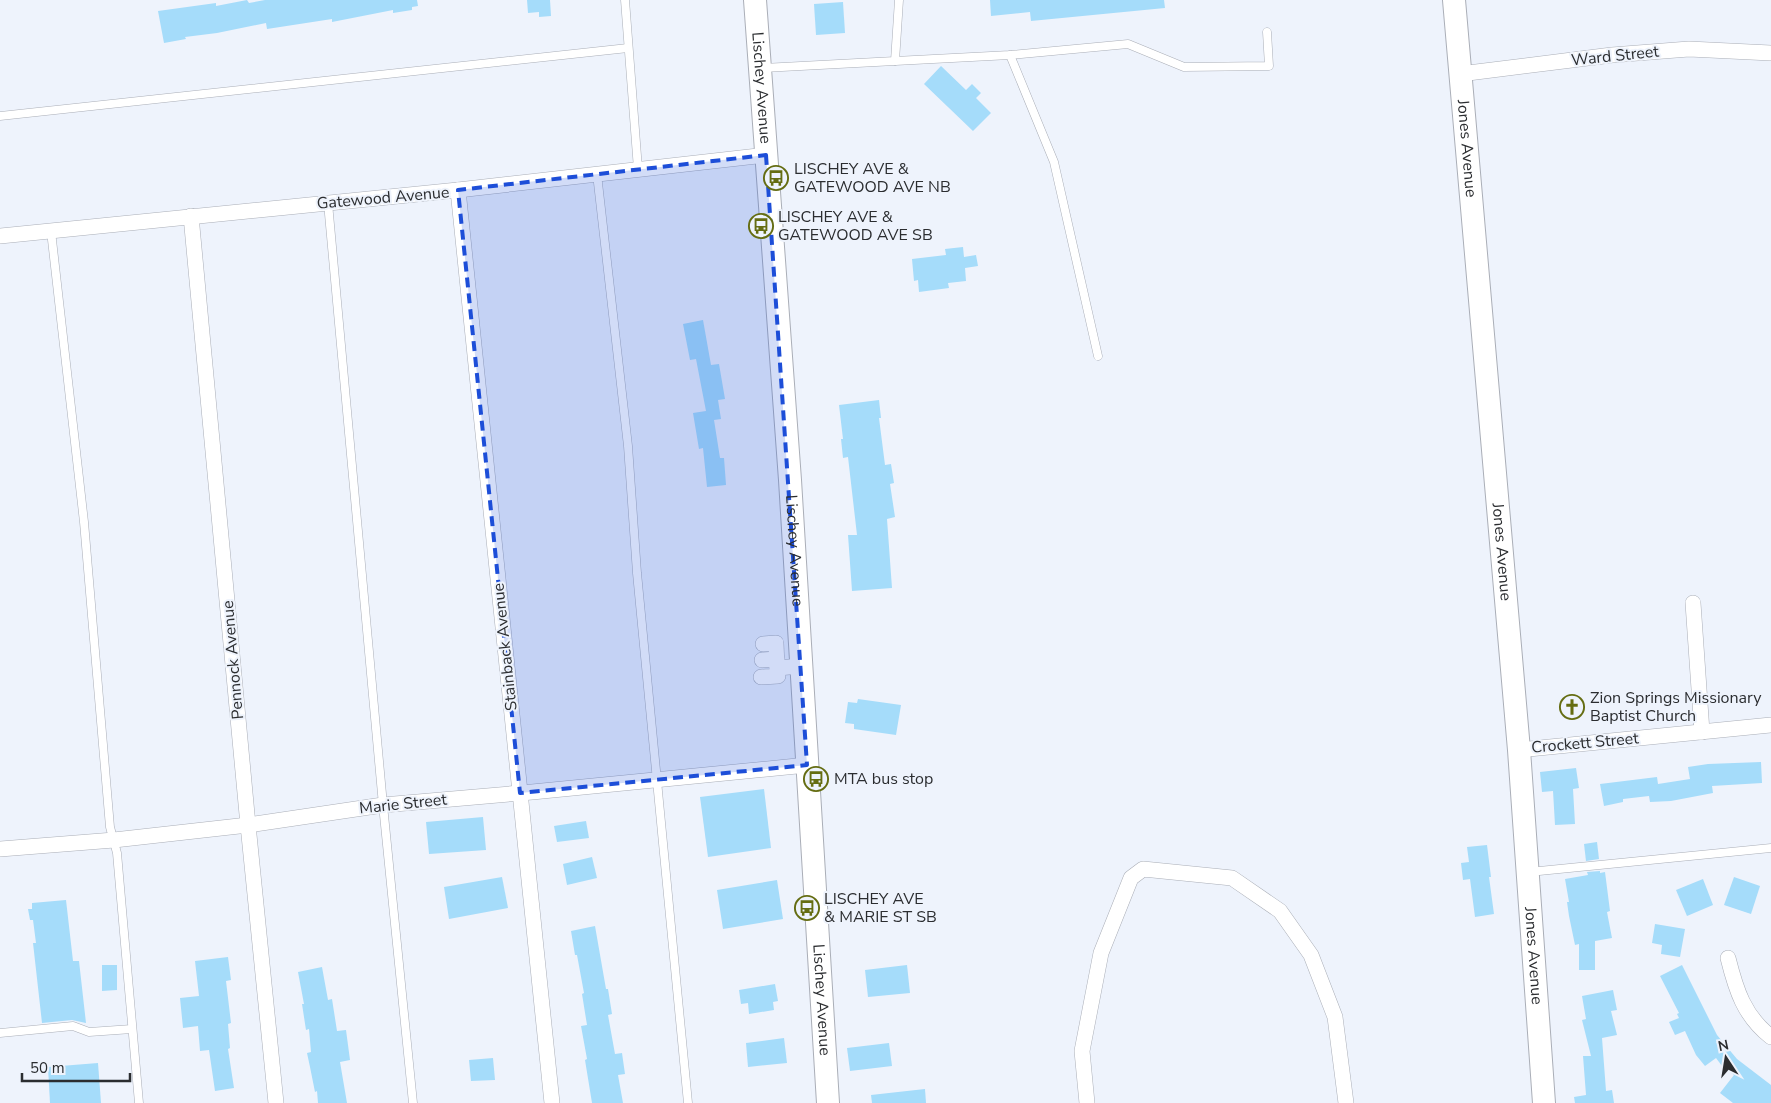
<svg xmlns="http://www.w3.org/2000/svg" width="1771" height="1103" viewBox="0 0 1771 1103" font-family="'Nunito Sans',sans-serif">
	<rect width="100%" height="100%" fill="#eef3fc"/>
	<g fill="#a5dcfa">
		<path d="M247,0L249,3L265,0H417L418,6L412,7V10L393,13V10L332,22V19L267,29L266,23L217,33L185,37L186,39L164,43L158,11L216,3V6Z"/>
		<path d="M527,0H550L551,16L539,17V12L528,13Z"/>
		<path d="M990,0H1164L1165,8L1031,21L1030,12L991,16Z"/>
		<path d="M843,2L845,33L816,35L814,4Z"/>
		<path d="M941,66L966,90L972,84L981,93L976,98L991,113L973,131L924,84Z"/>
		<path d="M963,247L964,257L976,255L978,266L965,268L966,281L948,283L949,288L919,292L918,280L914,281L912,259L946,255L945,249Z"/>
		<path d="M703,320L711,365L719,364L725,399L718,400L721,419L714,420L720,458H724L726,485L707,487L703,448L699,449L693,413L706,411L696,359L690,360L683,324Z"/>
		<path d="M879,400L881,418H879L885,465L891,464L894,483L890,484L895,517L887,519L892,588L852,591L848,535H857L848,457L843,458L841,439H843L839,405Z"/>
		<path d="M858,699L901,705L896,735L854,729V724L845,723L848,702L857,703Z"/>
		<path d="M1761,762L1762,783L1712,786L1713,793L1671,801L1650,802L1649,796L1623,799V802L1604,806L1600,784L1657,777L1658,784L1690,779L1688,767L1708,764Z"/>
		<path d="M1576,768L1579,788L1573,789L1575,824L1555,825L1553,791L1542,792L1540,772Z"/>
		<path d="M764,789L771,848L708,857L700,797Z"/>
		<path d="M483,817L486,850L429,854L426,822Z"/>
		<path d="M586,821L589,838L557,842L554,826Z"/>
		<path d="M1597,842L1599,859L1586,861L1584,844Z"/>
		<path d="M1487,845L1491,877H1489L1494,914L1475,917L1470,879L1463,880L1461,863L1469,862L1467,847Z"/>
		<path d="M592,857L597,878L567,885L563,864Z"/>
		<path d="M1600,871V873L1605,872L1610,911L1607,912L1612,938L1595,941V970H1579V944L1575,945L1569,916L1567,902H1569L1565,879L1588,875L1587,872Z"/>
		<path d="M502,877L508,908L449,919L444,887Z"/>
		<path d="M1734,877L1760,886L1751,914L1724,905Z"/>
		<path d="M1703,879L1713,905L1687,916L1676,890Z"/>
		<path d="M777,880L783,919L723,929L717,890Z"/>
		<path d="M66,900L73,961H79L86,1023L72,1020L42,1023L33,943H36L33,920H30L28,909H32V903Z"/>
		<path d="M1655,924L1685,929L1680,957L1661,954L1662,945L1652,943Z"/>
		<path d="M595,926L606,989H608L612,1014L608,1015L615,1054L622,1053L625,1074L618,1075L623,1103H592L585,1060L587,1059L581,1026L587,1025L582,994L584,993L577,955H575L571,931Z"/>
		<path d="M228,957L231,980L226,981L231,1023L228,1024L230,1048L228,1049L234,1088L215,1091L209,1050L200,1051L198,1026L183,1028L180,998L199,996L195,961Z"/>
		<path d="M102,965H117V990L102,991Z"/>
		<path d="M907,965L910,993L868,997L865,970Z"/>
		<path d="M1682,965L1717,1035L1737,1059L1771,1085V1103H1733L1720,1093L1734,1075L1722,1066L1716,1058L1705,1066L1696,1055L1685,1031L1675,1035L1669,1022L1679,1018L1677,1014L1679,1013L1660,976Z"/>
		<path d="M322,967L328,1000L332,999L337,1031L346,1030L350,1060L340,1062L347,1103H318L317,1091L315,1092L310,1067L307,1053L311,1052L309,1029L306,1030L302,1004H304L298,972Z"/>
		<path d="M775,984L778,1001L773,1002L774,1010L749,1014L748,1003L741,1004L739,990Z"/>
		<path d="M1613,990L1617,1010L1611,1011L1617,1035L1602,1038L1606,1091L1612,1090L1614,1103H1575L1574,1097L1586,1095L1583,1056H1591L1582,1020L1586,1019L1582,996Z"/>
		<path d="M784,1038L787,1063L748,1067L746,1043Z"/>
		<path d="M889,1043L892,1066L850,1071L847,1048Z"/>
		<path d="M493,1058L495,1080L471,1081L469,1060Z"/>
		<path d="M98,1063L101,1103H50L48,1067Z"/>
		<path d="M925,1089L926,1103H872L871,1095Z"/>
	</g>
	<g fill="none" stroke-linecap="round" stroke-linejoin="round">
		<defs>
			<g id="lane">
				<path d="M625,0L638,169"/>
				<path d="M1010,55L1054,162L1098,356"/>
				<path d="M895,61L1010,55L1128,44L1184,67L1269,66L1267,32"/>
				<path d="M763,68L895,61L899,0"/>
				<path d="M0,116L628,48"/>
				<path d="M597,174L628,446L637,573L688,1103"/>
				<path d="M328,203L383,805L413,1103"/>
				<path d="M51,231L84,522L110,827L117,853L139,1103"/>
				<path d="M1529,872L1771,848"/>
				<path d="M0,1033L73,1026L89,1032L132,1029"/>
			</g>
			<g id="street">
				<path d="M1460,74L1612,55L1689,49L1771,53"/>
				<path d="M458,190L552,1103"/>
				<path d="M191,216L248,825L276,1103"/>
				<path d="M0,236L458,190L766,155"/>
				<path d="M1693,603L1702,732"/>
				<path d="M763,644L776,643L777,668L801,666"/>
				<path d="M762,660L777,659"/>
				<path d="M761,677L778,676L777,668"/>
				<path d="M1519,750L1771,725"/>
				<path d="M0,849L114,840L248,825L383,805L532,792L807,765"/>
				<path d="M1728,958C1736,990 1744,1016 1771,1037"/>
				<path d="M1087,1103L1082,1051L1101,953L1131,878L1143,869L1232,878L1280,911L1311,955L1335,1017L1346,1103"/>
			</g>
			<g id="secondary">
				<path id="s1" d="M755,0L790,480L828,1103"/>
				<path id="s2" d="M1454,0L1519,750L1544,1103"/>
			</g>
		</defs>
		<use href="#lane" stroke="#aaaeb7" stroke-width="9"/>
		<use href="#street" stroke="#aaaeb7" stroke-width="16"/>
		<use href="#secondary" stroke="#aaaeb7" stroke-width="24"/>
		<use href="#lane" stroke="#fff" stroke-width="8"/>
		<use href="#street" stroke="#fff" stroke-width="15"/>
		<use href="#secondary" stroke="#fff" stroke-width="22"/>
	</g>
	<path fill="#1d4ed8" fill-opacity="0.2" stroke="#1d4ed8" stroke-width="4" stroke-dasharray="10 6" stroke-linejoin="round" d="M766,155L807,765L520,793L458,190Z"/>
	<defs>
		<symbol id="bus-ring" viewBox="-11 -11 22 22"><circle r="9.5" fill="#eef3fc" stroke="#656d12" stroke-width="1.5"/><path d="M-5-6H5V4H4V6H2V4H-2V6H-4V4H-5ZM-3.5-4V0h7V-4ZM-3.5 1.2v1.5H-2V1.2ZM2 1.2v1.5H3.5V1.2Z" fill="#656d12"/></symbol>
		<symbol id="church-ring" viewBox="-11 -11 22 22"><circle r="9.5" fill="#eef3fc" stroke="#656d12" stroke-width="1.5"/><path d="M-1.2-6h2.4v3.5h3.3v2.4h-3.3V6h-2.4V-.1h-3.3v-2.4h3.3Z" fill="#656d12"/></symbol>
	</defs>
	<g fill-rule="evenodd">
		<use href="#bus-ring" x="762" y="164" width="28" height="28"/>
		<use href="#bus-ring" x="747" y="212" width="28" height="28"/>
		<use href="#church-ring" x="1558" y="693" width="28" height="28"/>
		<use href="#bus-ring" x="802" y="765" width="28" height="28"/>
		<use href="#bus-ring" x="793" y="894" width="28" height="28"/>
	</g>
	<g text-anchor="middle" dominant-baseline="central" stroke-width="4" stroke-linejoin="round" paint-order="stroke">
		<g font-size="16" fill="#2b2d30" stroke="#eef3fc">
			<text transform="translate(1615 56) rotate(-6)">Ward Street</text>
			<text stroke="none"><textPath href="#s1" startOffset="88">Lischey Avenue</textPath></text>
			<text stroke="none"><textPath href="#s2" startOffset="149">Jones Avenue</textPath></text>
			<text transform="translate(383 198) rotate(-5)">Gatewood Avenue</text>
			<text stroke="none"><textPath href="#s1" startOffset="552">Lischey Avenue</textPath></text>
			<text stroke="none"><textPath href="#s2" startOffset="554">Jones Avenue</textPath></text>
			<text transform="translate(505 647) rotate(-96)">Stainback Avenue</text>
			<text transform="translate(233 660) rotate(-95)">Pennock Avenue</text>
			<text transform="translate(1585 743) rotate(-5)">Crockett Street</text>
			<text transform="translate(403 804) rotate(-6)">Marie Street</text>
			<text stroke="none"><textPath href="#s2" startOffset="959">Jones Avenue</textPath></text>
			<text stroke="none"><textPath href="#s1" startOffset="1002">Lischey Avenue</textPath></text>
		</g>
		<g font-size="16" fill="#2b2d30" stroke="#eef3fc" text-anchor="start">
			<text x="794" y="169">LISCHEY AVE &amp;<tspan x="794" dy="18">GATEWOOD AVE NB</tspan></text>
			<text x="778" y="217">LISCHEY AVE &amp;<tspan x="778" dy="18">GATEWOOD AVE SB</tspan></text>
			<text x="1590" y="698">Zion Springs Missionary<tspan x="1590" dy="18">Baptist Church</tspan></text>
			<text x="834" y="779">MTA bus stop</text>
			<text x="824" y="899">LISCHEY AVE<tspan x="824" dy="18">&amp; MARIE ST SB</tspan></text>
		</g>
	</g>
	<g transform="translate(1726 1058) rotate(348)" stroke="#eef3fc" stroke-width="4" paint-order="stroke">
	<path d="M0-4L9 19L0 12L-9 19Z" fill="#2b2d30"/>
	<text y="-8" font-size="14" font-weight="bold" text-anchor="middle" fill="#2b2d30">N</text>
	</g>
	<path d="M22 1073v8h108v-8" fill="none" stroke="#2b2d30" stroke-width="2.5"/>
	<text x="30" y="1073" font-size="15" fill="#2b2d30" stroke="#eef3fc" stroke-width="4" paint-order="stroke">50 m</text>
</svg>
